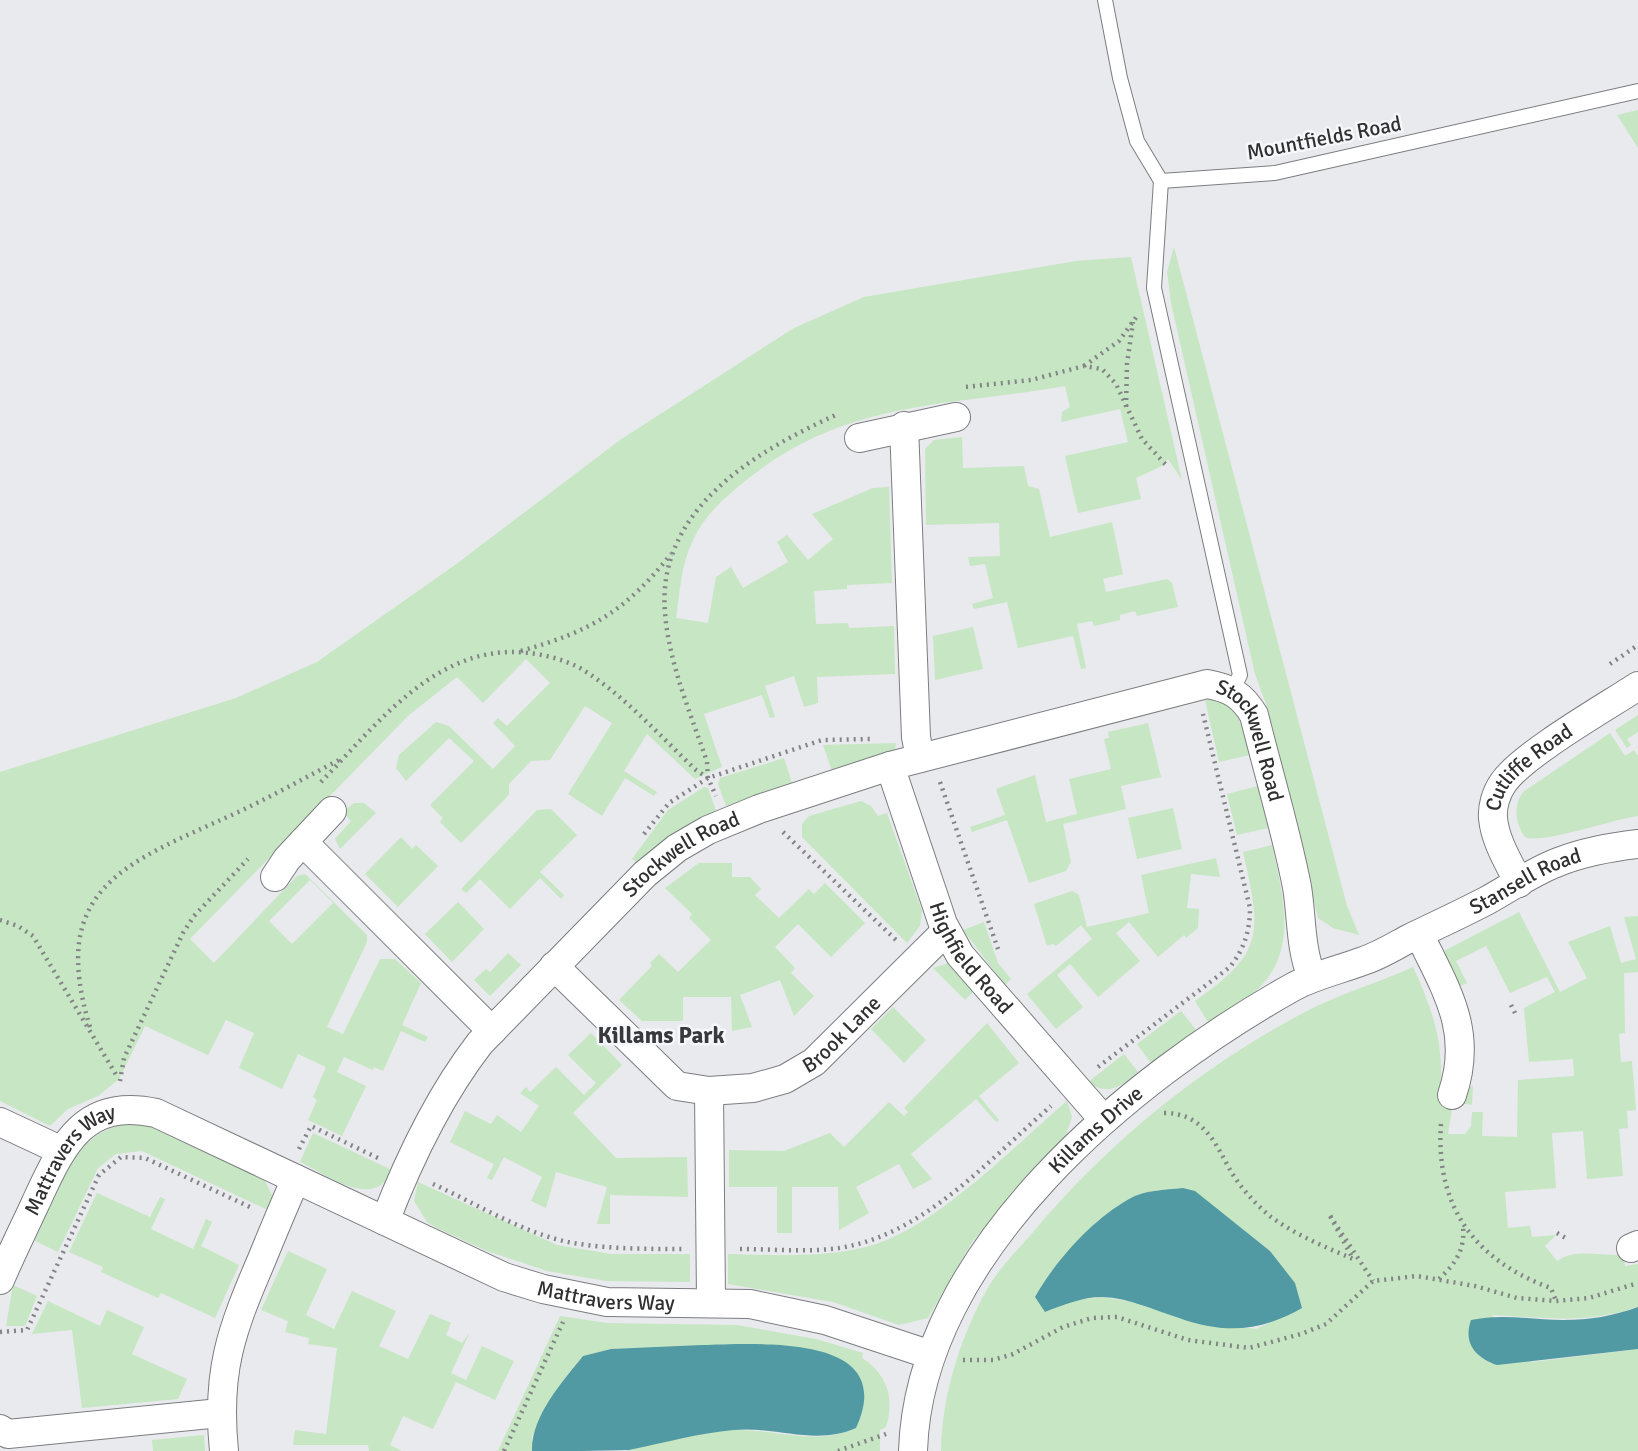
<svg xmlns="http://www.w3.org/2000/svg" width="1638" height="1451" viewBox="0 0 1638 1451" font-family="Signika,sans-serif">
	<rect width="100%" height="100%" fill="#e8eaed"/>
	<g fill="#c7e6c3" fill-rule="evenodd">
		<path d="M1638,110V148L1617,115Z"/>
		<path d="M1174,247L1347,906L1359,935L1333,928L1318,918L1267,707L1255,674L1171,303L1167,272Z"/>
		<path d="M1131,257L1182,480L1168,459L1162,466L1136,478L1141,499L1078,513L1065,456L1128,442L1120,409L1061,422L1062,412L1070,407L1065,386C948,407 849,399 749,478C727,495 705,514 693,540C681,564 680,592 676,618L708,623L716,577L731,567L743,588L788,562L777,542L787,535L808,560L833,539L812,514L873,488L889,487L892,583L847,585V589L814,591L816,624L848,623L849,628L894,626L895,674L817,677L818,703L804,707L794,676L765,686L775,717L770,718L762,695L704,714L722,767L695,779L647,734L624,771L657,792L654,796L625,778L602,816L568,794L612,723L585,706L550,760L531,761L509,784V794L505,799L461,843L440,822L443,818L430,805L474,761L449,738L406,781L396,768L399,755L436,722L449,726L493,769L515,746L493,723L498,718L507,726L550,683L526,659L483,703L457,677L409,715L190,939L214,963L297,876L305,874L367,935V942L327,1027L343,1034L380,959H395L421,983L402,1025L428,1037L425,1042L401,1031L383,1071L374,1067L373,1070L344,1057L337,1072L366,1086L342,1136L308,1120L317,1100L313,1097L326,1067L298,1054L282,1089L239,1068L254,1033L226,1020L208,1055L145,1026L119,1079L98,1096L68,1109L50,1126L0,1101V772L236,698L317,662L455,565L620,440L794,328L864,297L1076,261ZM310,880L333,903L292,944L269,921Z"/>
		<path d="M962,437L963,468L1024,466L1028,486L1039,489L1050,537L1112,522L1123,574L1103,579L1106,592L1167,579L1172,583L1178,607L1137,616L1135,611L1120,615V620L1094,626L1092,621L1077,624L1086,668L1081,669L1073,636L1018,648L1007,602L974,609L972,604L993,598L985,564L970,566L968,557L1000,556L999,523L926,525L925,449L934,440Z"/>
		<path d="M973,627L983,669L935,680L933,636Z"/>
		<path d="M1205,700C1238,694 1243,732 1250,755L1219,762Z"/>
		<path d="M1638,715V732L1627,739L1631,745L1627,748L1615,730Z"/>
		<path d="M1148,723L1161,777L1121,786L1126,809L1063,824L1071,862L1066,871L1029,883L1007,820L972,832L970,827L1005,815L996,789L1035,775L1046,822L1077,814L1069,779L1111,769L1104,739L1109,738L1108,732Z"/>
		<path d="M1610,733L1625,756L1634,750L1638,756V816C1614,819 1540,845 1525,837C1515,823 1513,806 1523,792Z"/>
		<path d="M896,743L895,750L832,771L823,745Z"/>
		<path d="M784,758L792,783L726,806L718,784L720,778Z"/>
		<path d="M1258,786L1268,828L1237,835L1227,794Z"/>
		<path d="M704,787L708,788L716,811L685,827L637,863L632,859L668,810Z"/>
		<path d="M861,801L871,806L878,816L887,813L922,911L920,926L907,943L802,837V824L809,816Z"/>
		<path d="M354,803H364L376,813L340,849L335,839L351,821L343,812Z"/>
		<path d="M1173,808L1182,849L1137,859L1128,818Z"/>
		<path d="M551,809L577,835L540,872L564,895L561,899L540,878L510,909L480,879L466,893L461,889L537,810Z"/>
		<path d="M401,837L412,849L416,845L438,866L398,907L365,874Z"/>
		<path d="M1272,845C1283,897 1301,956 1250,996C1237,1006 1222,1013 1208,1022L1195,1001C1266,952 1261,931 1243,852Z"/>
		<path d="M1216,858L1220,877L1191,874L1187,908L1199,909L1198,928L1186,938L1184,935L1158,957L1129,922L1116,933L1140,961L1098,997L1070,964L1057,975L1083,1007L1056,1029L1027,994L1092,939L1081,925L1056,946L1053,944L1047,946L1034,904L1072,891L1079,895L1087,927L1149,913L1141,875Z"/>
		<path d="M699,863H732V877H750L761,889L755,895L779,918L809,889L814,894L825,883L865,923L831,957L798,924L775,947L795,968L791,973L814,996L794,1016L780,980L740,995L752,1027L732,1031L731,997H683V1021H642L619,1000L652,966L650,963L659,954L678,972L711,940L689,918L692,914L665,888Z"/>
		<path d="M458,902L484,929L452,962L425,934Z"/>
		<path d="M1519,912L1560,992L1587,978L1568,942L1610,926L1621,963L1636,959L1624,917L1638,916V972L1624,973L1625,1033L1619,1034L1621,1062L1632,1061L1636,1110L1627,1111L1628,1128L1619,1129L1623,1176L1587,1179L1583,1131L1552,1133L1556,1188L1505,1192L1508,1228L1530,1226L1532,1237L1556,1235L1545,1246L1557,1261C1575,1248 1601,1256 1622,1255L1625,1266L1638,1264V1307C1590,1324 1542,1318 1492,1315L1532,1362L1638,1349V1451H941C942,1397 959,1341 985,1293C996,1271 1018,1250 1034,1231C1110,1141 1201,1067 1305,1012C1339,994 1378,983 1413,967C1433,1010 1445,1046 1440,1094L1468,1089L1473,1085L1472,1105L1453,1102L1448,1134H1465L1471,1126L1472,1112H1483L1482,1136L1517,1137L1518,1080L1574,1076L1573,1059L1529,1062L1524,1008L1555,992L1547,977L1510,993L1486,946L1456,961L1467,983L1458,987L1442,952ZM1130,1198L1237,1225L1270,1251L1302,1308L1256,1329L1181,1319L1141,1303L1101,1297L1076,1300L1045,1312L1042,1286L1076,1243Z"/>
		<path d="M984,922L998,963L1011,979L1005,985L963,930Z"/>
		<path d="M508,953L521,965L490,996L474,980L486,969L490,972Z"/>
		<path d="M949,963L974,991L965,1000L933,968Z"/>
		<path d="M893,1007L926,1040L904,1063L871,1029Z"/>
		<path d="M1181,1011L1196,1030L1151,1063L1137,1044Z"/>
		<path d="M987,1023L1019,1063L979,1096L999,1120L996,1122L976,1099L911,1154L932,1179L913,1189L899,1164L856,1187L869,1213L839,1230L838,1187H792V1233H777V1187H729V1150L784,1151L830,1133L844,1147L889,1102L904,1116L908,1112L904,1108Z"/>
		<path d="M591,1033L622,1065L573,1113L616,1158L687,1157L688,1197L610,1195V1224H597L607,1187L556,1172L546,1208L531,1201L542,1177L504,1157L492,1180L487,1178L494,1164L450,1142L465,1111L491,1124L497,1115L521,1132L539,1106L520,1093L526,1087L530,1092L556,1067L584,1095L596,1083L568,1055Z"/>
		<path d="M1124,1054L1138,1072C1122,1086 1108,1097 1088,1082Z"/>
		<path d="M1067,1101L1072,1117L1065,1138L972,1242L928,1318L899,1325L833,1302L728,1284V1254C774,1255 821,1258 866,1247C934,1230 1013,1147 1067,1101Z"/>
		<path d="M122,1125H147L264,1179L273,1197L270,1211L142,1151L116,1154L98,1168L58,1252L35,1241C55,1198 69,1136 122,1125Z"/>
		<path d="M313,1133L392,1170C375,1212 326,1174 300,1162Z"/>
		<path d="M418,1182L557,1245L611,1254H690V1282L606,1281L547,1271L487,1251L439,1229L427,1222L414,1201Z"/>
		<path d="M97,1193L150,1217L160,1197L165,1199L151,1229L193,1249L206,1219L212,1222L201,1246L239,1265L215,1318L161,1293L158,1298L101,1272L103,1267L69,1252Z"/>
		<path d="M288,1251L327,1269L306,1315L334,1329L352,1291L396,1311L379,1346L408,1359L430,1314L451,1323L446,1335L462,1343L470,1332L451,1373L466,1380L482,1346L514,1361L495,1400L456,1382L433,1429L403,1416L390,1445L402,1451H369L368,1445H293L295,1430L326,1434L337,1348L308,1344L309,1338L285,1332L288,1321L261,1310Z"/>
		<path d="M13,1285L37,1296L25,1326H6Z"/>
		<path d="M48,1301L100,1326L107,1310L144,1327L132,1354L187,1379L178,1399L82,1408L72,1330L32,1334Z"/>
		<path d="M560,1316L607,1323L737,1325L816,1339L863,1353L862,1358C887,1374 895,1398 886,1427L880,1430V1451H626C662,1442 702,1429 738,1430C779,1430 817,1446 856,1428L864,1399L863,1385L796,1347L750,1345L611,1349L583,1356L569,1373L545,1408L532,1437V1451H498Z"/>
		<path d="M204,1435L205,1451H153L152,1440Z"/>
	</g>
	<g fill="#5199a3">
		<path d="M1183,1188L1195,1191L1270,1251L1295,1283L1302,1308C1260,1332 1224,1334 1179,1318C1153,1310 1130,1298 1102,1297C1082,1297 1063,1305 1045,1312L1035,1297C1056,1260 1092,1220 1129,1199C1144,1190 1165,1190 1183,1188Z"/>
		<path d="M1638,1307V1349L1497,1365C1475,1357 1463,1343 1471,1320C1502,1313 1532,1320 1563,1320C1590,1320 1613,1316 1638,1307Z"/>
		<path d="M702,1345C757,1344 900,1332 856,1428C815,1446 777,1426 734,1430C698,1433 664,1443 629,1450C599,1451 563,1451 532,1451C531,1417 562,1382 583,1356L611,1349Z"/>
	</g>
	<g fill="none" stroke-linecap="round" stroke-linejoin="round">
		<defs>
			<g id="lane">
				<path d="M1105,0L1120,78L1137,141L1161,181L1275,173L1638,91"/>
				<path d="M1161,181L1154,288L1240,675L1232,691"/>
			</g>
			<g id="street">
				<path d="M904,426L916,737L920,758"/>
				<path d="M859,438L956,417"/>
				<path id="s1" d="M890,766L943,924L960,955L1104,1120"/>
				<path d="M303,842L492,1031"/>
				<path d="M275,877L287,859L332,811"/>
				<path id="s2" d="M1519,883C1509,863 1495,841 1493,818C1492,807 1496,793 1503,783C1522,755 1606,707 1638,686"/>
				<path d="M1419,934C1446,990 1474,1031 1452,1095"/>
				<path id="s3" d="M554,966L677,1086L709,1091L753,1088L785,1079L814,1062L946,931"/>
				<path d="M709,1091L711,1301"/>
				<path d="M0,1122L60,1150"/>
				<path id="s4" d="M385,1221C409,1159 439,1096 480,1043L645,874L677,848L708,830L759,809L890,766L1207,684C1230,688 1242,695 1254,715C1268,772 1286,830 1297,887C1302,917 1300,949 1312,977"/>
				<path d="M1631,1248L1638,1245"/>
				<path id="s5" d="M0,1280C11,1254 24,1228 36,1202C62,1146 83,1097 156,1113L504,1277L543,1289L607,1302L750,1304L825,1320L931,1355"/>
				<path d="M0,1429L8,1434L220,1413"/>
				<path d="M224,1451C216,1371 231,1331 262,1259C273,1232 284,1205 296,1179"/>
				<path id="s6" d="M913,1451C919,1251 1132,1077 1293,987C1315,975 1339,970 1363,961C1379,956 1395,946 1410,938C1435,926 1461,914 1486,901C1510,888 1535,870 1561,861C1585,852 1612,847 1638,844"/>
			</g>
		</defs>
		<use href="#lane" stroke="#7c7d80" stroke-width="16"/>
		<use href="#street" stroke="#7c7d80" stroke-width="30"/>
		<g stroke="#838486" stroke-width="4.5" stroke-dasharray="2 5" stroke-linecap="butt">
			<path d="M1084,366L1119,341L1137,316"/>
			<path d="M966,387L1031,380L1084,366L1102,369L1116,384L1142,439L1167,466"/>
			<path d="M1126,407L1127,364L1133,322"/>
			<path d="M521,651C591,631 625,612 671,554"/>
			<path d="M1610,664L1638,645"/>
			<path d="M708,778L707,762C691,714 669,664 665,613C656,509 756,451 838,414"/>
			<path d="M321,782C378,723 438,642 529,653C546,655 565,660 580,668C623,694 659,735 696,770L708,778L716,796"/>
			<path d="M940,782L998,949"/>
			<path d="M783,832L896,940"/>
			<path d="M644,834L669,803L708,778L822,740L870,739"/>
			<path d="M0,920L18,926L33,936L118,1078"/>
			<path d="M1511,1005L1515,1013"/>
			<path d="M90,1027C47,888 126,863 234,814C271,797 306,777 343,758"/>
			<path d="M1098,1067L1230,967C1244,949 1250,931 1250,908L1203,714"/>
			<path d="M120,1081L124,1058L183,933L194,916L248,859"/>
			<path d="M1164,1113C1201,1113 1214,1140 1229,1168C1239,1186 1255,1204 1271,1217C1296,1235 1325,1247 1353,1259L1329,1214L1373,1281"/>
			<path d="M1441,1124C1435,1206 1475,1261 1551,1288L1556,1301"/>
			<path d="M299,1149L311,1126L378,1158"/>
			<path d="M433,1184C477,1204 521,1232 568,1242C605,1249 644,1249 682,1249"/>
			<path d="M1557,1233L1569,1240"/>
			<path d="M740,1249C770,1249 801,1252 831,1249C920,1240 987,1161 1051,1106"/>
			<path d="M1439,1279C1456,1263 1465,1250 1463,1226"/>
			<path d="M0,1332L27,1330L99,1175L121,1157L145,1158L252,1208"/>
			<path d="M963,1360H993L1013,1354L1063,1327L1092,1318L1117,1317L1188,1340L1249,1348L1301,1334L1326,1324L1373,1281L1417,1276L1475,1286L1517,1298L1556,1301L1589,1298L1638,1283"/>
			<path d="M504,1451L563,1322"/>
			<path d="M838,1451L886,1434"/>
		</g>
		<use href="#lane" stroke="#fff" stroke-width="14"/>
		<use href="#street" stroke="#fff" stroke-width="28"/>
	</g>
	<g text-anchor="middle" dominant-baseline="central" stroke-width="5" stroke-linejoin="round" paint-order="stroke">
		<g font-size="21" fill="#303031" stroke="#f6f7fb">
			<text transform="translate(1324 138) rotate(-11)">Mountfields Road</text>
			<text stroke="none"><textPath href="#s4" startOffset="1115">Stockwell Road</textPath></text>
			<text stroke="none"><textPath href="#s2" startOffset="136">Cutliffe Road</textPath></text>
			<text stroke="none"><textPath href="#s4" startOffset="480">Stockwell Road</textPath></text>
			<text stroke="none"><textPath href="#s6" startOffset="880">Stansell Road</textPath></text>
			<text stroke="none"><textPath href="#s1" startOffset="210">Highfield Road</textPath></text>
			<text stroke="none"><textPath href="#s3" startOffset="354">Brook Lane</textPath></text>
			<text stroke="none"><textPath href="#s6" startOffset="380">Killams Drive</textPath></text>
			<text stroke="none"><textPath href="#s5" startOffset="142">Mattravers Way</textPath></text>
			<text stroke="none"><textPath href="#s5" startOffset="742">Mattravers Way</textPath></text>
		</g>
		<g font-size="23" font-weight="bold" fill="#38393c" stroke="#f6f7fb">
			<text x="661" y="1035">Killams Park</text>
		</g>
	</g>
</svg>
